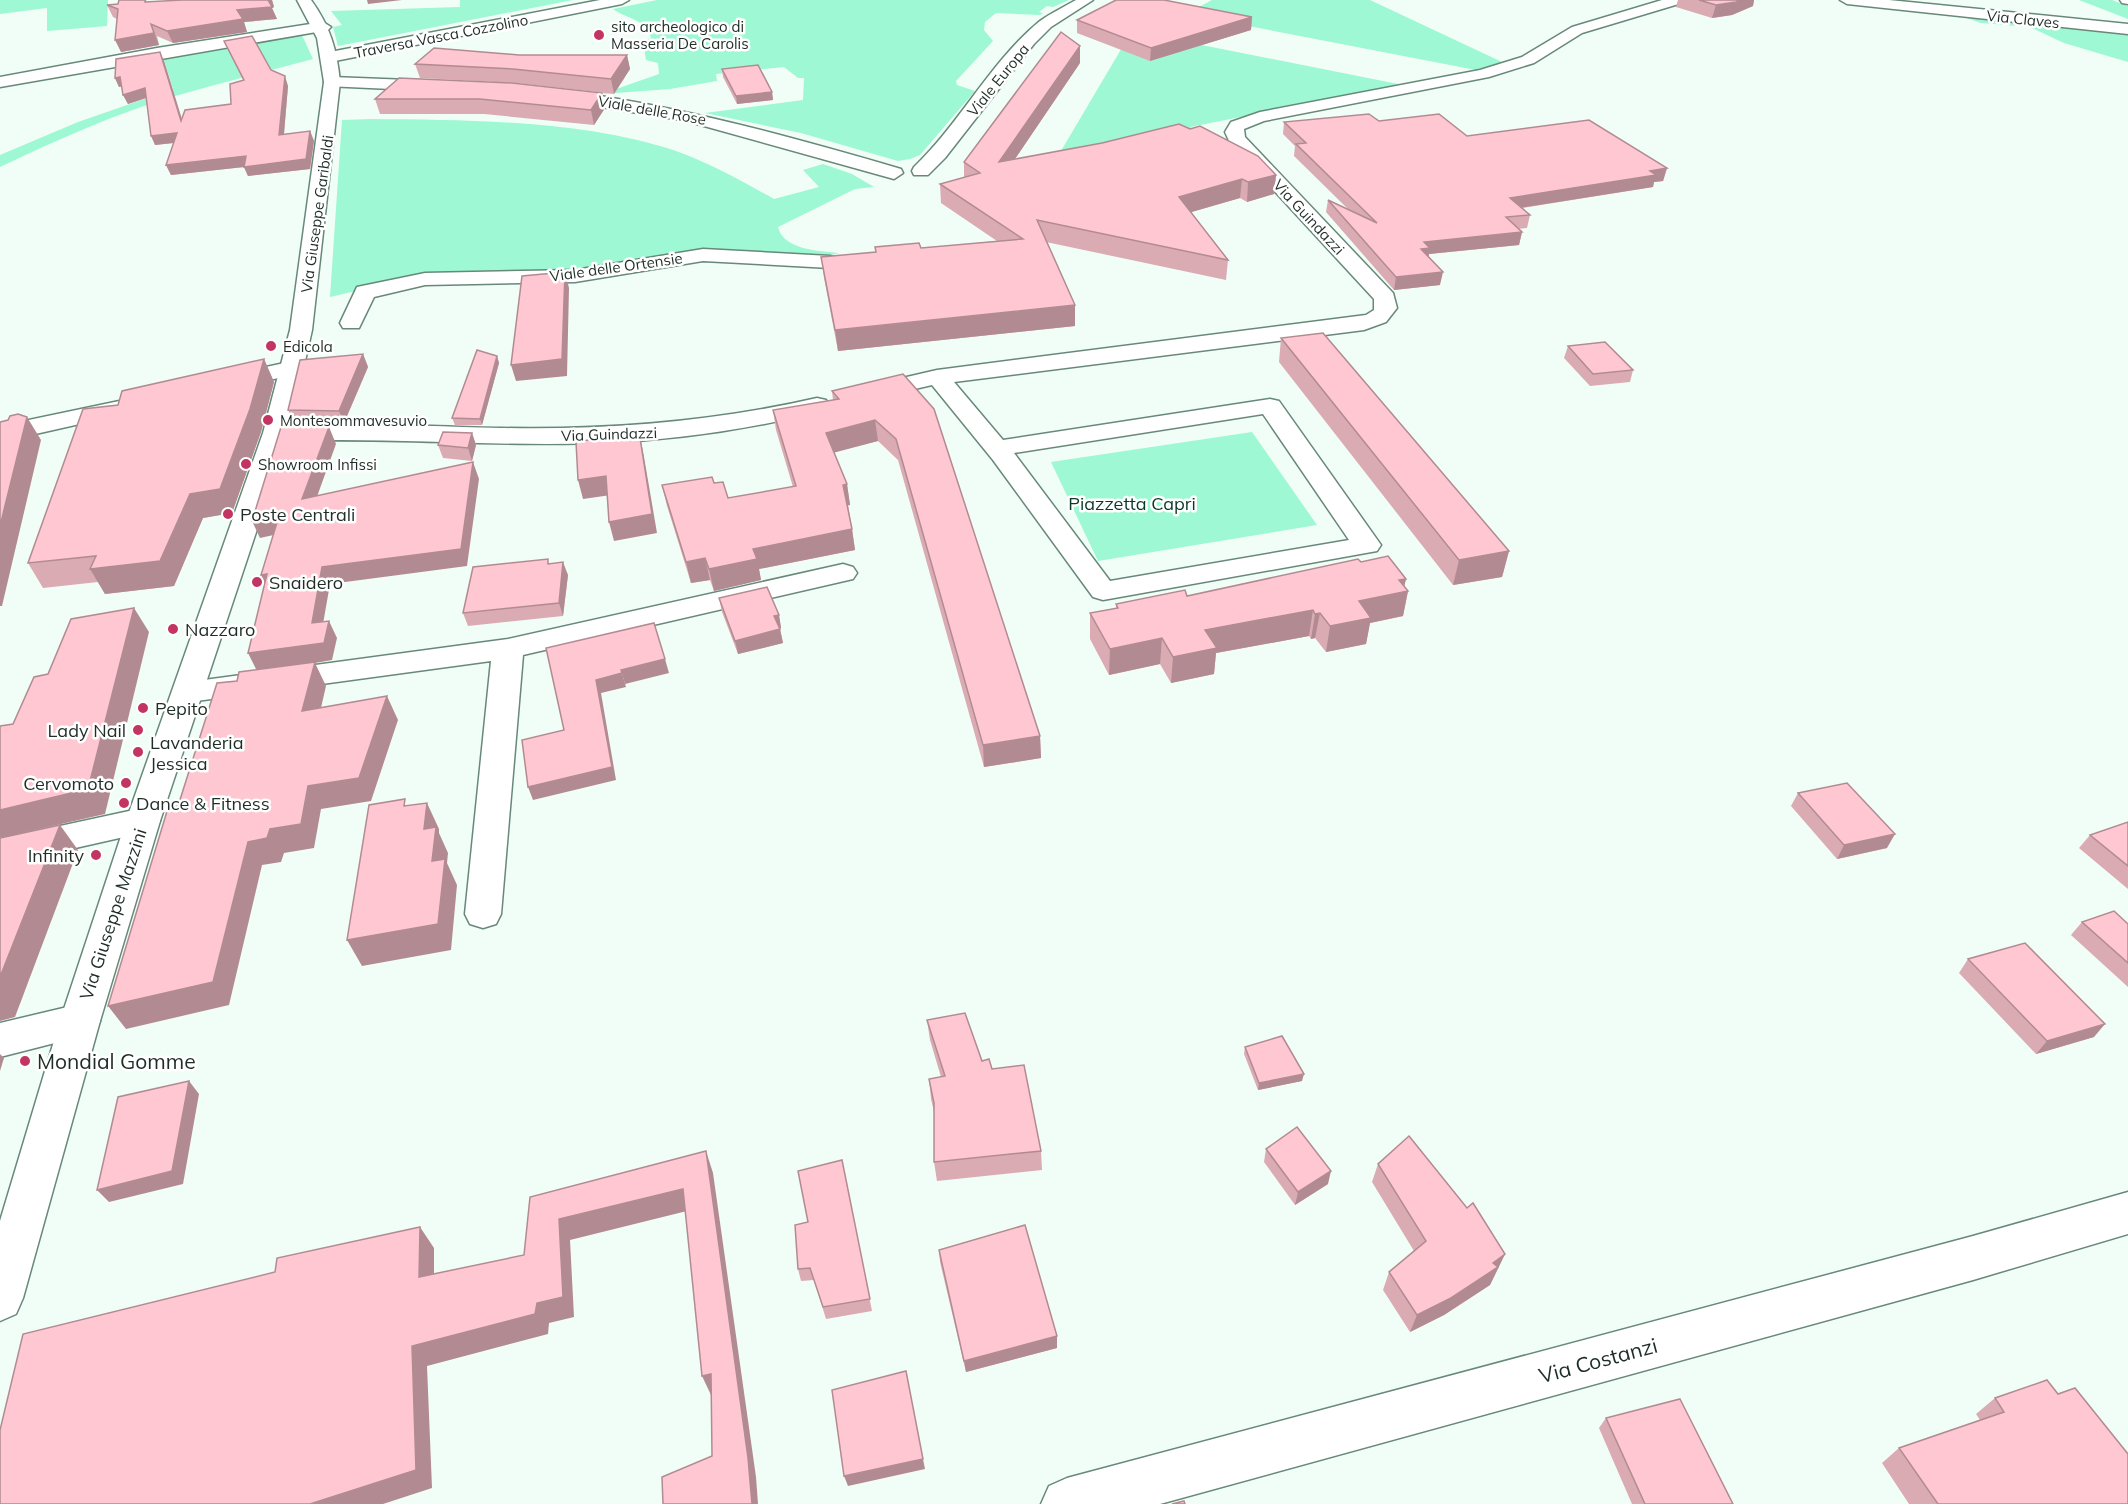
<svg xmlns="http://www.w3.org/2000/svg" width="2128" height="1504" viewBox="0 0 2128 1504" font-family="Mulish,sans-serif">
	<rect width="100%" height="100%" fill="#f0fef7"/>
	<g fill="#9df8d3">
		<path d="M0,0H108L107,26L47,31V8L0,14Z"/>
		<path d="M460,0H573L338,46L333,27L342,25L331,11L460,7Z"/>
		<path d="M657,0H1069L1053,7L1047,6L1039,12L1043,13L1040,15L996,13L985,22L984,30L993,41L956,81L957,85L975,91L920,155L910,159L898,161L801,133L705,113L803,100L804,78H798L784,67L716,74L717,81L670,89L602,94L659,74L658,63L646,60L643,42L651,38C647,19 626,19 613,9Z"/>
		<path d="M1212,0H1370L1502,62L1476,70L1186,14Z"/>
		<path d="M2079,0H2112L2128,6V19Z"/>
		<path d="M1955,14L2128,30V62L2064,43L2030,27L1981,23Z"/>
		<path d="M1111,27L1403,85L1190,127L1197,132L1058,156L1126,41Z"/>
		<path d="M301,33L313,59C267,71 221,83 175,96C114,114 57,140 0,167V155L78,122L173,89L163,57Z"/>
		<path d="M372,119C469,120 583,120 676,151C710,163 742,181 774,199L819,187L803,170L823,164L852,174L874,187L855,189L778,227C783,250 820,251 839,253L823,257L725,252L563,274L360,290L330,297L342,120Z"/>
		<path d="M1252,432L1317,525L1098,561L1051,462Z"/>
	</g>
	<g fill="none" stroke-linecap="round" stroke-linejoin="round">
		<defs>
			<g id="street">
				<path d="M600,0H629L622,4L330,62L322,57L330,52Z"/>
				<path d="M1076,0H1093L1051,27L1034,44L945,158L928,175H914L912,171L914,167C961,122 990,62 1040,21C1051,13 1064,7 1076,0Z"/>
				<path d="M1662,0H1684L1682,3L1582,33L1534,63L1489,77L1264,121L1244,129L1245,137L1393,293L1397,308L1386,322L1364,330L954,382L1003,440L1270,399L1279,401L1381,545L1377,551L1103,600L1093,597L993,460L932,385L868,400L859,398L856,393L859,388L937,370L1366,315L1374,310V299L1230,143L1225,132L1231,122L1260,112L1480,70L1522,57L1572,27ZM1263,414L1349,540L1110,581L1014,453Z"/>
				<path d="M1840,0H1889L2128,24V34L1847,4Z"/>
				<path d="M323,22L331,27L328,30L0,87V77L157,48Z"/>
				<path d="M332,77L435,81L443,86L435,91L326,86L324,82Z"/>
				<path d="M559,90C676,105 788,136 901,169L903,173L894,179L686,121L553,99L551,95Z"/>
				<path d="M703,249L830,256L837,258L840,262L837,266L830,268L703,261L575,282L425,285L374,297L359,328H343L340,323L357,287L425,273L575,270Z"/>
				<path d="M294,361L302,363L306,368L302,373L227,389L219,387L215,382L219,377Z"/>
				<path d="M817,398L826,400L829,405L826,410C752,429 677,440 601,443C496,447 392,437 287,441L278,438L274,433L278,428C300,422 324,424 346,424C398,424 449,427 501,428C608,430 712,422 817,398Z"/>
				<path d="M124,400L133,402L136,407L133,412L0,442V426Z"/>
				<path d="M843,564L853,567L857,573L853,579L523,655L501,914L496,924L483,928L470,924L465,914L491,661L189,702L178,699L173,692L178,685L189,682L508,639Z"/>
				<path d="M143,808L155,812L160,821L155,830L0,865V839Z"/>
				<path d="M80,1004L94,1009L100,1021L94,1033L0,1057V1023Z"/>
				<path d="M2128,1192V1234L1973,1280L1160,1504H1041L1049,1486L1067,1478L1973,1236Z"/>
			</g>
			<path id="secondary" d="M297,0H311C330,26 337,50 340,82L312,330L289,433L160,821L100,1021L23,1298L16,1314L0,1321V1221L60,1021L126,821L263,433L290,330L324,82L317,38Z"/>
			<path id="highway" d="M2120,0H2128V4L2122,3Z"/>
		</defs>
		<use href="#street" stroke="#68887a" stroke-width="3"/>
		<use href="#secondary" stroke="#68887a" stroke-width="3"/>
		<use href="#highway" stroke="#68887a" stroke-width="3"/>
		<use href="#street" fill="#fff" fill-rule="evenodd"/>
		<use href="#secondary" fill="#fff" fill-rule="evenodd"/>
		<use href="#highway" fill="#fff" fill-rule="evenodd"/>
	</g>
	<g fill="#dbabb4">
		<path d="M119,0H146L147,2L182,0H272L274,7L272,8L277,19L244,22L247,32L173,43L157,36L159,45L121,52L117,19L113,17L107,5L118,4Z"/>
		<path d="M1678,0H1754L1753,6L1732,15L1712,18L1676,7Z"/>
		<path d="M1252,17L1251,30L1150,61L1077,33V20Z"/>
		<path d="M224,41L271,70L288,86L284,134L310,131L314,141L310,169L248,176L244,167L171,175L166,165L174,143L155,145L146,98L128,104L123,95L122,86L119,87L115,78L164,61L182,119L231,104L243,80L228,50Z"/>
		<path d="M519,55H627L630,69L614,94L517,83L420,78L415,64Z"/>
		<path d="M1080,63L1015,159L1276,175L1274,194L1247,202L1240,198L1191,212L1228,260L1226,280L1046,242L1075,305V326L838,351L824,278L821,257L876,252L875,247L921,248L997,241L941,203L940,184L964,177V162Z"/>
		<path d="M722,69L772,92L773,100L737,104L723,77Z"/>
		<path d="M602,93L605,108L594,125L484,114H380L375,99Z"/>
		<path d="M1379,121L1467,136L1667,168L1663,181L1654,182L1653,187L1522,208L1530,215L1527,228L1518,229L1522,232L1519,245L1429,254L1428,257L1440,285L1394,290L1326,212L1328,200L1348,209L1294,156L1295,146L1283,134L1284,122Z"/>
		<path d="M1281,338L1509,551L1502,577L1453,585L1279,362Z"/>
		<path d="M1568,346L1633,370L1630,382L1590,386L1564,358Z"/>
		<path d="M363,354L368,367L344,423H294L288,410Z"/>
		<path d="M497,356L499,363L482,425H455L452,418Z"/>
		<path d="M264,359L274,382L261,432L232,513L203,518L174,586L105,594L98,582L43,588L28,563L118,405Z"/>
		<path d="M903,374L1040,736L1041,758L984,767L898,460L878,441L834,452L847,484L850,505H848L852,529L855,550L759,569L761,580L714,591L710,580L691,583L667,506L662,485L714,483L728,498L793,487L776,430L773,410L833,400L832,391Z"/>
		<path d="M472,433L476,445L472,461L443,458L438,445Z"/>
		<path d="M1361,562L1406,579L1404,586L1408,591L1403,616L1370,623L1366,644L1326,652L1315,638L1311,639L1309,636L1216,653L1214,674L1171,683L1160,664L1109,675L1090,639V613L1116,608V604L1187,596Z"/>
		<path d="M549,563L568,575L563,616L468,626L463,613Z"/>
		<path d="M719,598L779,615L781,628L780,629L783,643L738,654L722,612Z"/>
		<path d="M1798,793L1887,848L1837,859L1791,806Z"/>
		<path d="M2128,822V889L2079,848L2090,835Z"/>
		<path d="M2082,922L2128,924V987L2071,935Z"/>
		<path d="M1968,959L2094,1037L2036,1054L1959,973Z"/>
		<path d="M927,1020L992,1069L1041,1151L1042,1170L937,1181L934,1162V1112L931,1099L929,1079L941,1077L930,1040Z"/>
		<path d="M1245,1047L1302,1081L1258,1090L1244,1054Z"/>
		<path d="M1266,1149L1328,1184L1295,1205L1264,1162Z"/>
		<path d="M842,1160L872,1311L826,1319L814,1280L801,1281L798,1269L808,1222Z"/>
		<path d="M1378,1164L1467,1208L1505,1254L1490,1285L1444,1315L1410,1332L1383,1290L1389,1272L1414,1251L1372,1182Z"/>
		<path d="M939,1250L1057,1336V1348L966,1372L940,1262Z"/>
		<path d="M1995,1398L2128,1504H1909L1882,1463L1899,1448L1980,1420L1976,1414Z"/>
		<path d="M1606,1418L1733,1504H1632L1599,1428Z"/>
	</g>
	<g fill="#b28b92">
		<path d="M268,0H272L274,7L272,8L277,19L244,22L247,32L173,43L167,31L237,10Z"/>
		<path d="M367,0H402L368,4Z"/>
		<path d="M1741,0H1754L1753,6L1732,15L1712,18L1716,5Z"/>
		<path d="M1252,17L1251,30L1150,61L1151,48Z"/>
		<path d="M151,24L159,45L121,52L115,40Z"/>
		<path d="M1080,46V63L1000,181L999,162Z"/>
		<path d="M160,52L164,61L185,130L181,121Z"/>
		<path d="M627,55L630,69L614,94L611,79Z"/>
		<path d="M285,76L288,86L283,145L279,135Z"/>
		<path d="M120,77L124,86L119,87L115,78Z"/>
		<path d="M145,88L149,97L128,104L123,95Z"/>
		<path d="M772,92L773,100L737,104L736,96Z"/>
		<path d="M602,93L605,108L594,125L591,110Z"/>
		<path d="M310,131L314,141L310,169L248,176L244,167L171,175L166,165Z"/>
		<path d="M177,133L182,142L155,145L151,136Z"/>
		<path d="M1667,168L1663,181L1654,182L1653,187L1507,210L1510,198L1650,171Z"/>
		<path d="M1276,175L1274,194L1247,202L1248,182Z"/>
		<path d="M1242,179L1240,198L1178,216L1179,197Z"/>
		<path d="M1522,232L1519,245L1429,254L1428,261L1419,262L1424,242Z"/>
		<path d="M565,272L569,288L567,376L516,381L511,365Z"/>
		<path d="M1443,272L1440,285L1394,290L1396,277Z"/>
		<path d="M1075,305V326L838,351L835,330Z"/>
		<path d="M363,354L368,367L344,423L339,411Z"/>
		<path d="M497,356L499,363L482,425L480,419Z"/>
		<path d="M264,359L274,382L261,432L232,513L203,518L174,586L105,594L90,569L190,494Z"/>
		<path d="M27,417L41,440L2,606H0V526Z"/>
		<path d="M875,420L878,441L829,454L826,433Z"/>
		<path d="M329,427L336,444L310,516L302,499Z"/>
		<path d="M639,432L643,451L657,533L614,541L609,522Z"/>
		<path d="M472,433L476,445L472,461L468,448Z"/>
		<path d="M473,462L479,479L467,566L330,584L320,641L312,623L322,567Z"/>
		<path d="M606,476L611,495L583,499L578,480Z"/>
		<path d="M847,484L850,505L846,506L843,485Z"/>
		<path d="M279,516L287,532L260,538L252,521Z"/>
		<path d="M852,529L855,550L759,569L761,580L714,591L709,569L753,549Z"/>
		<path d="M1509,551L1502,577L1453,585L1459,560Z"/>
		<path d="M705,558L710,580L691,583L686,562Z"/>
		<path d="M563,562L568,575L563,616L559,603Z"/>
		<path d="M267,574L269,592L261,575Z"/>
		<path d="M1406,579L1403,592L1408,591L1403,616L1370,623L1366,644L1326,652L1330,626L1359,601L1399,580Z"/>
		<path d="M134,608L149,632L105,814L0,838V810Z"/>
		<path d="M1313,610L1309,636L1216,653L1214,674L1171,683L1173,657L1205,630Z"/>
		<path d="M1320,613L1315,638L1311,639L1315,614Z"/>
		<path d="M779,615L781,628L777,629L774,616Z"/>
		<path d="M329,621L337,638L332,660L315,663L326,686L315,734L257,671L248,653Z"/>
		<path d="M780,629L783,643L738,654L735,641Z"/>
		<path d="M1162,638L1160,664L1109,675L1110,649Z"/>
		<path d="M665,659L669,673L625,684L621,670Z"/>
		<path d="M622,673L626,687L601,693L616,780L533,800L528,787L596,680Z"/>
		<path d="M387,696L398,720L371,801L321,809L314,848L284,853L281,862L262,865L229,1005L126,1029L108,1006L248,842L270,829Z"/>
		<path d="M1040,736L1041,758L984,767L983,745Z"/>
		<path d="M427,803L439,829V833L448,853L447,863L457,885L451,950L362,966L347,940L432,861L424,829Z"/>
		<path d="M60,825L78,850L15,1017L0,1021V977Z"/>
		<path d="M1895,834L1887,848L1837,859L1844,845Z"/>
		<path d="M2105,1024L2094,1037L2036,1054L2047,1041Z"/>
		<path d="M0,1054L4,1058L0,1071Z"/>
		<path d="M1304,1074L1302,1081L1258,1090L1259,1083Z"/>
		<path d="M189,1081L199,1094L183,1184L109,1202L97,1190Z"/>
		<path d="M706,1151L713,1173L756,1477L758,1504H752Z"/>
		<path d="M1331,1171L1328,1184L1295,1205L1298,1192Z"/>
		<path d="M683,1189L691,1210L570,1240L574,1317L549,1323L548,1334L427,1366L432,1488L383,1504H310L412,1346L537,1303L559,1219Z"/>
		<path d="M420,1227L434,1248V1298L419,1277Z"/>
		<path d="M1505,1254L1490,1285L1444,1315L1410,1332L1417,1315Z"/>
		<path d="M1057,1336V1348L966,1372L964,1361Z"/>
		<path d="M711,1374L720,1394L711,1395L702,1376Z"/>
		<path d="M923,1459L925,1469L848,1486L844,1476Z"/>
	</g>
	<g fill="#ffc7d1" stroke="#b28b92" stroke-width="1.5">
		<path d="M119,0H145V2L182,0H268L272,7L237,10L243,19L167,31L151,24L154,33L115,40L118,9L107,5L118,4Z"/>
		<path d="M1116,0H1164L1252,17L1151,48L1077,20Z"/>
		<path d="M1699,0H1741L1736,2L1716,5Z"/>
		<path d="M1061,32L1080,46L999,162L1102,143L1179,124L1190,129L1200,126L1258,156L1276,175L1248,182L1242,179L1179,197L1228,260L1037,220L1075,305L835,330L821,257L876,252L875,247L919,243L921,248L1023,239L940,184L980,173L964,162Z"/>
		<path d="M252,36L271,70L285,76L279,135L310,131L306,159L244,167L246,156L166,165L177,133L151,136L145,88L123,95L120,77L115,78L116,59L160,52L181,121L185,110L231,104L230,84L244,80L224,41Z"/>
		<path d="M434,48L519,55H627L611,79L513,69L415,64Z"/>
		<path d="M758,65L772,92L736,96L722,69Z"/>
		<path d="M399,78L512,83L602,93L591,110L480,99H375Z"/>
		<path d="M1369,114L1379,121L1439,114L1467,136L1589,120L1667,168L1650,171L1656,175L1510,198L1530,215L1506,217L1522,232L1424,242L1430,248L1421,249L1443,272L1396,277L1328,200L1377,223L1296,144L1306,143L1284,122Z"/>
		<path d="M565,272L562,359L511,365L522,276Z"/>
		<path d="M1323,333L1509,551L1459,560L1281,338Z"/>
		<path d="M1605,342L1633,370L1593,374L1568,346Z"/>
		<path d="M477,350L497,356L480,419L452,418Z"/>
		<path d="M363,354L339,411L288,410L300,360Z"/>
		<path d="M264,359L250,409L220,489L190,494L160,561L90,569L96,556L28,563L83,409L118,405L122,391Z"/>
		<path d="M903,374L934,409L1040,736L983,745L896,439L875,420L826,433L847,484L843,485L852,529L753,549L757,559L709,569L705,558L686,562L662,485L712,477L714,483L723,482L728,498L796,486L773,410L839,399L832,391Z"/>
		<path d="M18,414L27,417L0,526V422L8,420L10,416Z"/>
		<path d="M281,427H329L302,499L473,462L461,549L322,567L312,623L329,621L324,643L248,653L267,574L261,575L279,516L252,521Z"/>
		<path d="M443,432L472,433L468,448L438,445Z"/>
		<path d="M639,432L652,514L609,522L606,476L578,480L576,442Z"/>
		<path d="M1388,556L1406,579L1399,580L1408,591L1359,601L1371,618L1330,626L1320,613L1315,614L1313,610L1205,630L1217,648L1173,657L1162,638L1110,649L1090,613L1118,608L1116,604L1185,590L1187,596L1358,559L1361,562Z"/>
		<path d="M548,559V564L563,562L559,603L463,613L473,567Z"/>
		<path d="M767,587L779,615L774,616L780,629L735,641L719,598Z"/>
		<path d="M134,608L88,789L0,810V726L13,724L34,677L48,674L71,619Z"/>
		<path d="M654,623L665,659L621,670L622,673L596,680L612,767L528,787L522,740L564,730L546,648Z"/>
		<path d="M315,662L302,711L387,696L359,778L308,786L301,824L270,829L267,838L248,842L213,982L108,1006L168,808L178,806L217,683L237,681L239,672Z"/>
		<path d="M1847,783L1895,834L1844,845L1798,793Z"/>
		<path d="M405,799L404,806L427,803L424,829L436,827L432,861L445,859L438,924L347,940L369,805Z"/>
		<path d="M2128,822V866L2090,835Z"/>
		<path d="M60,825L0,977V838Z"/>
		<path d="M2114,911L2128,924V963L2082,922Z"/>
		<path d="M2025,943L2105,1024L2047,1041L1968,959Z"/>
		<path d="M965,1013L982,1061L989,1059L992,1069L1024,1065L1041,1151L934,1162V1103L929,1079L945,1076L927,1020Z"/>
		<path d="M1282,1036L1304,1074L1259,1083L1245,1047Z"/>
		<path d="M189,1081L172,1171L97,1190L118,1097Z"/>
		<path d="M1297,1127L1331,1171L1298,1192L1266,1149Z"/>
		<path d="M1409,1136L1467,1208L1473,1203L1505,1254L1493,1263L1498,1267L1451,1298L1417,1315L1389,1272L1426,1241L1378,1164Z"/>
		<path d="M706,1151L748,1458L752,1504H663L662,1477L712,1456L711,1374L702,1376L683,1189L559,1219L563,1297L537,1303L535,1314L412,1346L416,1470L310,1504H0V1430L23,1334L275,1272L277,1258L420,1227L419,1277L524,1255L530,1197Z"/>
		<path d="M842,1160L870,1299L823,1307L810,1268L798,1269L795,1225L808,1222L798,1171Z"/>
		<path d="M1025,1225L1057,1336L964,1361L939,1250Z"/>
		<path d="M906,1371L923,1459L844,1476L832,1390Z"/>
		<path d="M2047,1380L2058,1394L2075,1388L2128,1454V1504H1938L1899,1448L2004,1412L1995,1398Z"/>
		<path d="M1680,1399L1733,1504H1645L1606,1418Z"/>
		<path d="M1184,1501L1185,1504H1172Z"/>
	</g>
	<g fill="#c23562" stroke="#fff" stroke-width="2">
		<circle cx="599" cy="35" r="6"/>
		<circle cx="271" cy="346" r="6"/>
		<circle cx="268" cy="420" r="6"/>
		<circle cx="246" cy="464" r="6"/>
		<circle cx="228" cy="514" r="6"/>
		<circle cx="257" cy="582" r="6"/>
		<circle cx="173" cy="629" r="6"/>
		<circle cx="143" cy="708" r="6"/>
		<circle cx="138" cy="730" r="6"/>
		<circle cx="138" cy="752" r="6"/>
		<circle cx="126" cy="783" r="6"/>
		<circle cx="124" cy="803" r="6"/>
		<circle cx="96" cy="855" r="6"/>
		<circle cx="25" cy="1061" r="6"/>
	</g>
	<g text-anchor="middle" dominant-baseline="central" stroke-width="5" stroke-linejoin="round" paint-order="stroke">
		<g font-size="15" fill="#1f2d27" stroke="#fff">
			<text transform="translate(2023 19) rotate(6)">Via Claves</text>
			<text transform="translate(441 36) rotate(-11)">Traversa Vasca Cozzolino</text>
			<text transform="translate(998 80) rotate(-51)">Viale Europa</text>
			<text transform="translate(652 110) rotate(10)">Viale delle Rose</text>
			<text transform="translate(317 214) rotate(-82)">Via Giuseppe Garibaldi</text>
			<text transform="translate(1309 217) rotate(47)">Via Guindazzi</text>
			<text transform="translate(616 267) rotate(-8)">Viale delle Ortensie</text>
			<text transform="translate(609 434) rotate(-2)">Via Guindazzi</text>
		</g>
		<g font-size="15" fill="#1f2d27" stroke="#fff" text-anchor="start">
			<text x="611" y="26">sito archeologico di<tspan x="611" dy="17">Masseria De Carolis</tspan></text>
			<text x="283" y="346">Edicola</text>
			<text x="280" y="420">Montesommavesuvio</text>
			<text x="258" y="464">Showroom Infissi</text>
		</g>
		<g font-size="18" fill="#0b3829" stroke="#fff">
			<text x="1132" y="503">Piazzetta Capri</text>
		</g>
		<g font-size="18" fill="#1f2d27" stroke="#fff" text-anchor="start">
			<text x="240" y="514">Poste Centrali</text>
			<text x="269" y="582">Snaidero</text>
			<text x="185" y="629">Nazzaro</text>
			<text x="155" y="708">Pepito</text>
			<text x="126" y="730" text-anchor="end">Lady Nail</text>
			<text x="150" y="742">Lavanderia<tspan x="150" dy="21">Jessica</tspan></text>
			<text x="114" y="783" text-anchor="end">Cervomoto</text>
			<text x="136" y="803">Dance &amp; Fitness</text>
			<text x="84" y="855" text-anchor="end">Infinity</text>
		</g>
		<g font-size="18" fill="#1f2d27" stroke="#fff">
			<text transform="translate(113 914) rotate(-72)">Via Giuseppe Mazzini</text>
		</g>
		<g font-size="21" fill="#1f2d27" stroke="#fff" text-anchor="start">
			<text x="37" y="1061">Mondial Gomme</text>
		</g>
		<g font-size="21" fill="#1f2d27" stroke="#fff">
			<text transform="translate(1598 1360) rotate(-15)">Via Costanzi</text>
		</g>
	</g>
</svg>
